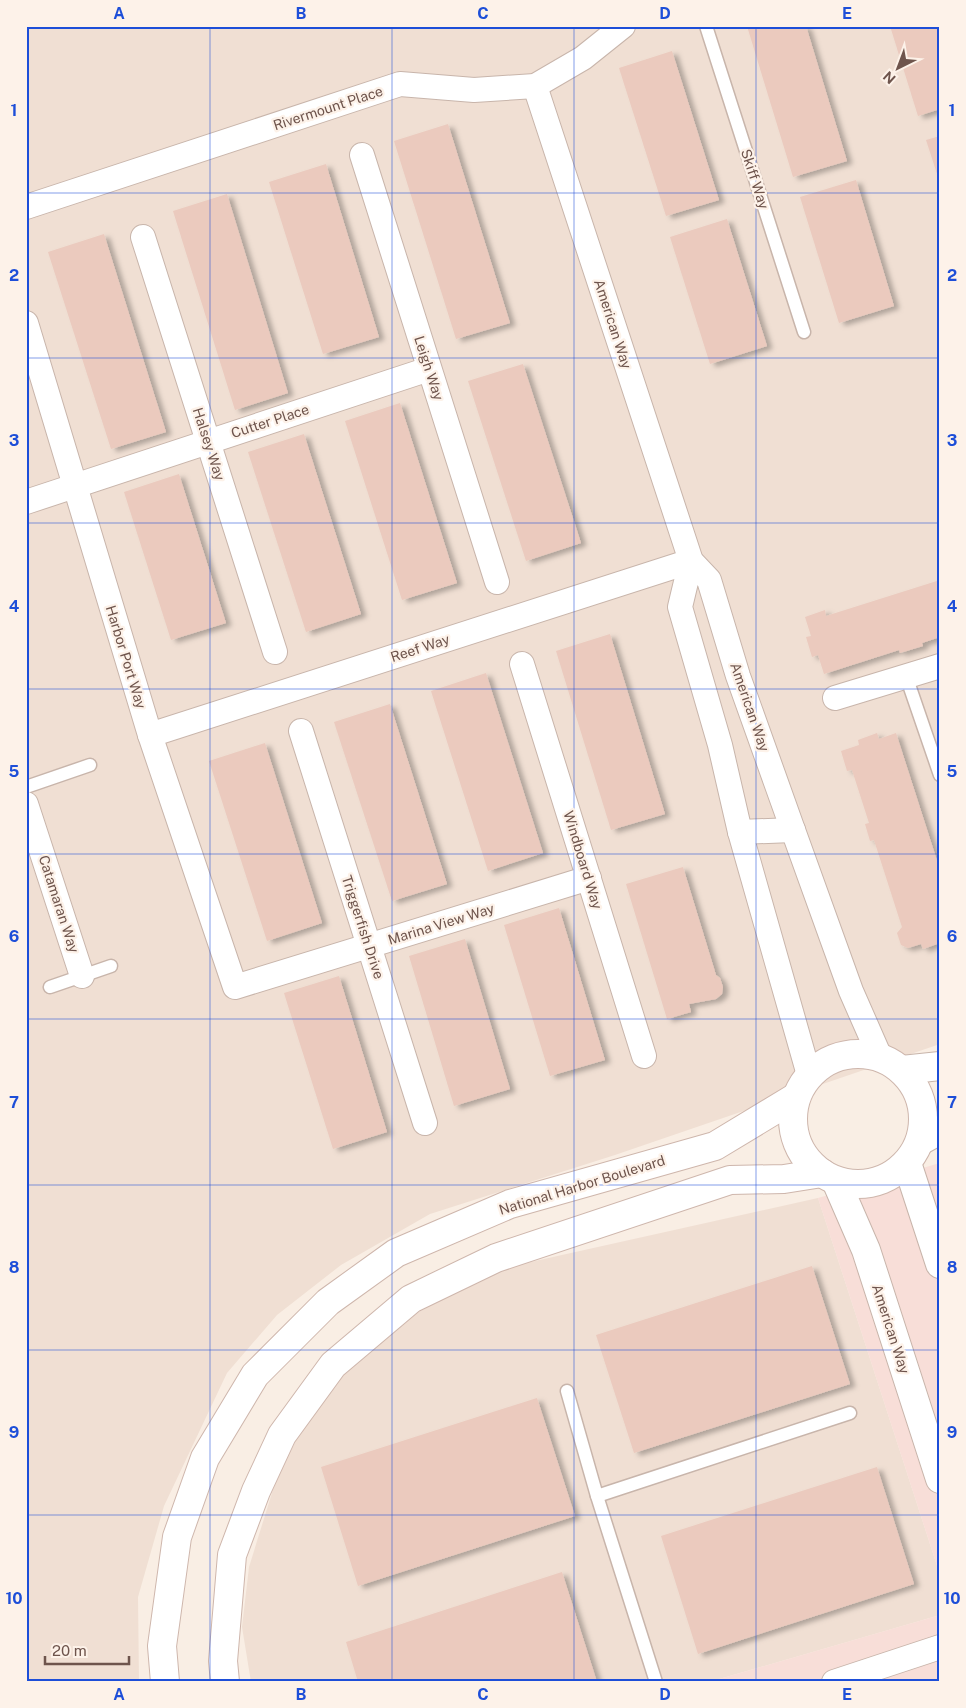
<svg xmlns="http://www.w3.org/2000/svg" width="966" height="1708" viewBox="0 0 966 1708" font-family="'Public Sans',sans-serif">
	<defs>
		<filter id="shadow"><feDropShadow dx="5.5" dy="3" stdDeviation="2.5" flood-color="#0004"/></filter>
	</defs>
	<rect width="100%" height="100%" fill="#f9eee4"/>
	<g fill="#f0dfd3">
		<path d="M26,26H940V1044L615,1155L430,1214L341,1265L277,1315L227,1373L164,1506L138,1597L139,1682H26Z"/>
		<path d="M818,1198L940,1575V1615L709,1682H251L242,1627L249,1567L275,1483L306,1419L364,1350L417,1313L485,1272Z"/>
	</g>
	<g fill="#f8ded8">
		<path d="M940,1163V1575L818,1198Z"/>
		<path d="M940,1615V1682H709Z"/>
	</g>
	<g fill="#ebcabe" filter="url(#shadow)">
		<path d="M747,26H806L847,161L793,177Z"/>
		<path d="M890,26H940V109L918,116Z"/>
		<path d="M672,51L719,200L666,216L619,68Z"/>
		<path d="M448,124L510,323L456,339L394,141Z"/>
		<path d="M940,136V180H939L926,140Z"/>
		<path d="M326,164L379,337L323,354L269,182Z"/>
		<path d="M856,180L894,306L839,323L800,197Z"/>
		<path d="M227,194L288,393L235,410L173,211Z"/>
		<path d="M727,219L767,346L710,364L670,237Z"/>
		<path d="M104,234L166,432L111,449L48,252Z"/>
		<path d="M523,364L581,543L526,561L468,381Z"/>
		<path d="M400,403L457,583L402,600L345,421Z"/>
		<path d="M304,434L361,614L306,632L248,452Z"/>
		<path d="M179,474L226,623L171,640L124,492Z"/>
		<path d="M940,580V637L922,643L923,646L900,653L899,650L824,674L818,655L812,657L806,637L811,636L805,617L825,610L826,616Z"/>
		<path d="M610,634L665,814L611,830L556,651Z"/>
		<path d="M486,673L543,853L488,871L431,691Z"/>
		<path d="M390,704L447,884L392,901L334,722Z"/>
		<path d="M877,733L879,739L896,733L940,870V943L923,949L921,944L908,948L901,945L897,933L902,927L900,921L874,840L870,841L865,824L869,823L852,770L847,771L841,751L859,745L858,740Z"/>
		<path d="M265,743L322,923L267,941L209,761Z"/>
		<path d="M683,867L716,975L720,978L723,987L722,994L716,999L689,1004L691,1012L667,1019L626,884Z"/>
		<path d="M559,908L605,1060L550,1076L504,925Z"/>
		<path d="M465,939L510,1089L454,1106L409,956Z"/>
		<path d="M339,976L387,1132L333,1149L284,993Z"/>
		<path d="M812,1266L850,1384L634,1453L596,1335Z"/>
		<path d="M537,1398L575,1516L358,1586L321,1467Z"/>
		<path d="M877,1467L914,1584L698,1654L661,1536Z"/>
		<path d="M562,1572L597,1682H358L346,1642Z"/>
	</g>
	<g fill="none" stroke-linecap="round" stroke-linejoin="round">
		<defs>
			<g id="service">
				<path d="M706,26L804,332"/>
				<path d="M906,676L940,775"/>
				<path d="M26,787L90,765"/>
				<path d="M50,987L111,966"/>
				<path d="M567,1391L597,1496L656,1682"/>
				<path d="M597,1496L850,1413"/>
			</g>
			<g id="minor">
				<path d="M535,86L691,561L709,580L738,676L793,830L851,991L880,1057"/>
				<path d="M362,155L497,582"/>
				<path d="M26,207L400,84L474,90L535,86L583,58L623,26"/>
				<path d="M143,237L275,652"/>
				<path d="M26,323L150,735L235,987L589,878"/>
				<path d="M26,502L429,369"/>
				<path d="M691,561L680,607L720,745L740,832L809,1075"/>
				<path d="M522,664L644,1056"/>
				<path d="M835,698L940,666"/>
				<path d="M301,731L425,1123"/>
				<path d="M150,735L691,561"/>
				<path d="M26,804L82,976"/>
				<path d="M740,832L793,830"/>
				<path d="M834,1682L940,1647"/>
			</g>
			<g id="tertiary">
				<path d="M902,1070L940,1066"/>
				<path d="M920,1141L940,1130"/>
				<path d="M907,1163L940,1264"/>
				<path d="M836,1181L866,1250L940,1479"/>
			</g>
			<g id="secondary">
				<circle cx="858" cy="1119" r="65"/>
				<path d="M165,1682L162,1646L177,1537L205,1458L255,1375L328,1302L396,1253L510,1204L715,1146L796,1097"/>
				<path d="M225,1682L223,1661L232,1555L256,1491L282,1435L333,1365L411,1299L496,1258L730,1180L784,1179L822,1173"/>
			</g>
		</defs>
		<use href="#service" stroke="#c8b5ab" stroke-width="15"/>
		<use href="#minor" stroke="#c8b5ab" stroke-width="26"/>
		<use href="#tertiary" stroke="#c8b5ab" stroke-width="30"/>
		<use href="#secondary" stroke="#ceb6ac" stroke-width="30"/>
		<use href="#service" stroke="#fff" stroke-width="12"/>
		<use href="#minor" stroke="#fff" stroke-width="24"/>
		<use href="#tertiary" stroke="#fff" stroke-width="28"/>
		<use href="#secondary" stroke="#fff" stroke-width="28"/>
	</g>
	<path fill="none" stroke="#1d4ed8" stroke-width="1" stroke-opacity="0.55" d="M210,26V1682M392,26V1682M574,26V1682M756,26V1682M26,193H940M26,358H940M26,523H940M26,689H940M26,854H940M26,1019H940M26,1185H940M26,1350H940M26,1515H940"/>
	<g text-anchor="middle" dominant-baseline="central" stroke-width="4.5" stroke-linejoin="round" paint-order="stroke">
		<g font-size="14" fill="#6e544c" stroke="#fdf2e9">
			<text transform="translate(328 108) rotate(-18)">Rivermount Place</text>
			<text transform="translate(755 179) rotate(72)">Skiff Way</text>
			<text transform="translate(613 324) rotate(72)">American Way</text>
			<text transform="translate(429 368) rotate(72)">Leigh Way</text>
			<text transform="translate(270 421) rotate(-18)">Cutter Place</text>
			<text transform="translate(209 444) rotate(72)">Halsey Way</text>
			<text transform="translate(420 648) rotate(-18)">Reef Way</text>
			<text transform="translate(126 657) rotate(73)">Harbor Port Way</text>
			<text transform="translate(750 707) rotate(71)">American Way</text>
			<text transform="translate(583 860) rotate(73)">Windboard Way</text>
			<text transform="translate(59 904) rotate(72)">Catamaran Way</text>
			<text transform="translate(441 924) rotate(-17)">Marina View Way</text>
			<text transform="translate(363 927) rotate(72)">Triggerfish Drive</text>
			<text transform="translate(582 1185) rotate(-17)">National Harbor Boulevard</text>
			<text transform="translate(891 1329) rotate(72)">American Way</text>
		</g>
	</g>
	<rect width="966" height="1708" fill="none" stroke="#fdf2e9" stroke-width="55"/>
	<g transform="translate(898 68) rotate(222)" stroke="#fdf2e9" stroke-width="4" paint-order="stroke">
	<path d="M0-4L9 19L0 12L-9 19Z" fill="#6e544c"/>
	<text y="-8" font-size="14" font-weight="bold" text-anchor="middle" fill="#6e544c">N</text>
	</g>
	<path d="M45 1656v8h84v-8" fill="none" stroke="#6e544c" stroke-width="2.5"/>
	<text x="52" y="1656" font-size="15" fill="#6e544c" stroke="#fdf2e9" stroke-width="4" paint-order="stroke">20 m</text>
	<rect x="28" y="28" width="910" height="1652" fill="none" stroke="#1d4ed8" stroke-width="2"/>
	<g font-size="16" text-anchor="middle" font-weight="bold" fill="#1d4ed8">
		<text x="119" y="19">A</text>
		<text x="301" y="19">B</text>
		<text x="483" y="19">C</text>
		<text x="665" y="19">D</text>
		<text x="847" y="19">E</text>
		<text x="14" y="116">1</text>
		<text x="952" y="116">1</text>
		<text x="14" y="281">2</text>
		<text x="952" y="281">2</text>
		<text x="14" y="446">3</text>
		<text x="952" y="446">3</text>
		<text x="14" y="612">4</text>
		<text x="952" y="612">4</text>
		<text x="14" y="777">5</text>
		<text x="952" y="777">5</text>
		<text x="14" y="942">6</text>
		<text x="952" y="942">6</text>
		<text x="14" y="1108">7</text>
		<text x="952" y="1108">7</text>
		<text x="14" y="1273">8</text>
		<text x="952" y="1273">8</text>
		<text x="14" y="1438">9</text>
		<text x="952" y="1438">9</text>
		<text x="14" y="1604">10</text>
		<text x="952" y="1604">10</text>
		<text x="119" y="1700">A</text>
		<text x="301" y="1700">B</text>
		<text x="483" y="1700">C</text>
		<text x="665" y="1700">D</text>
		<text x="847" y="1700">E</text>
	</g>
</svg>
